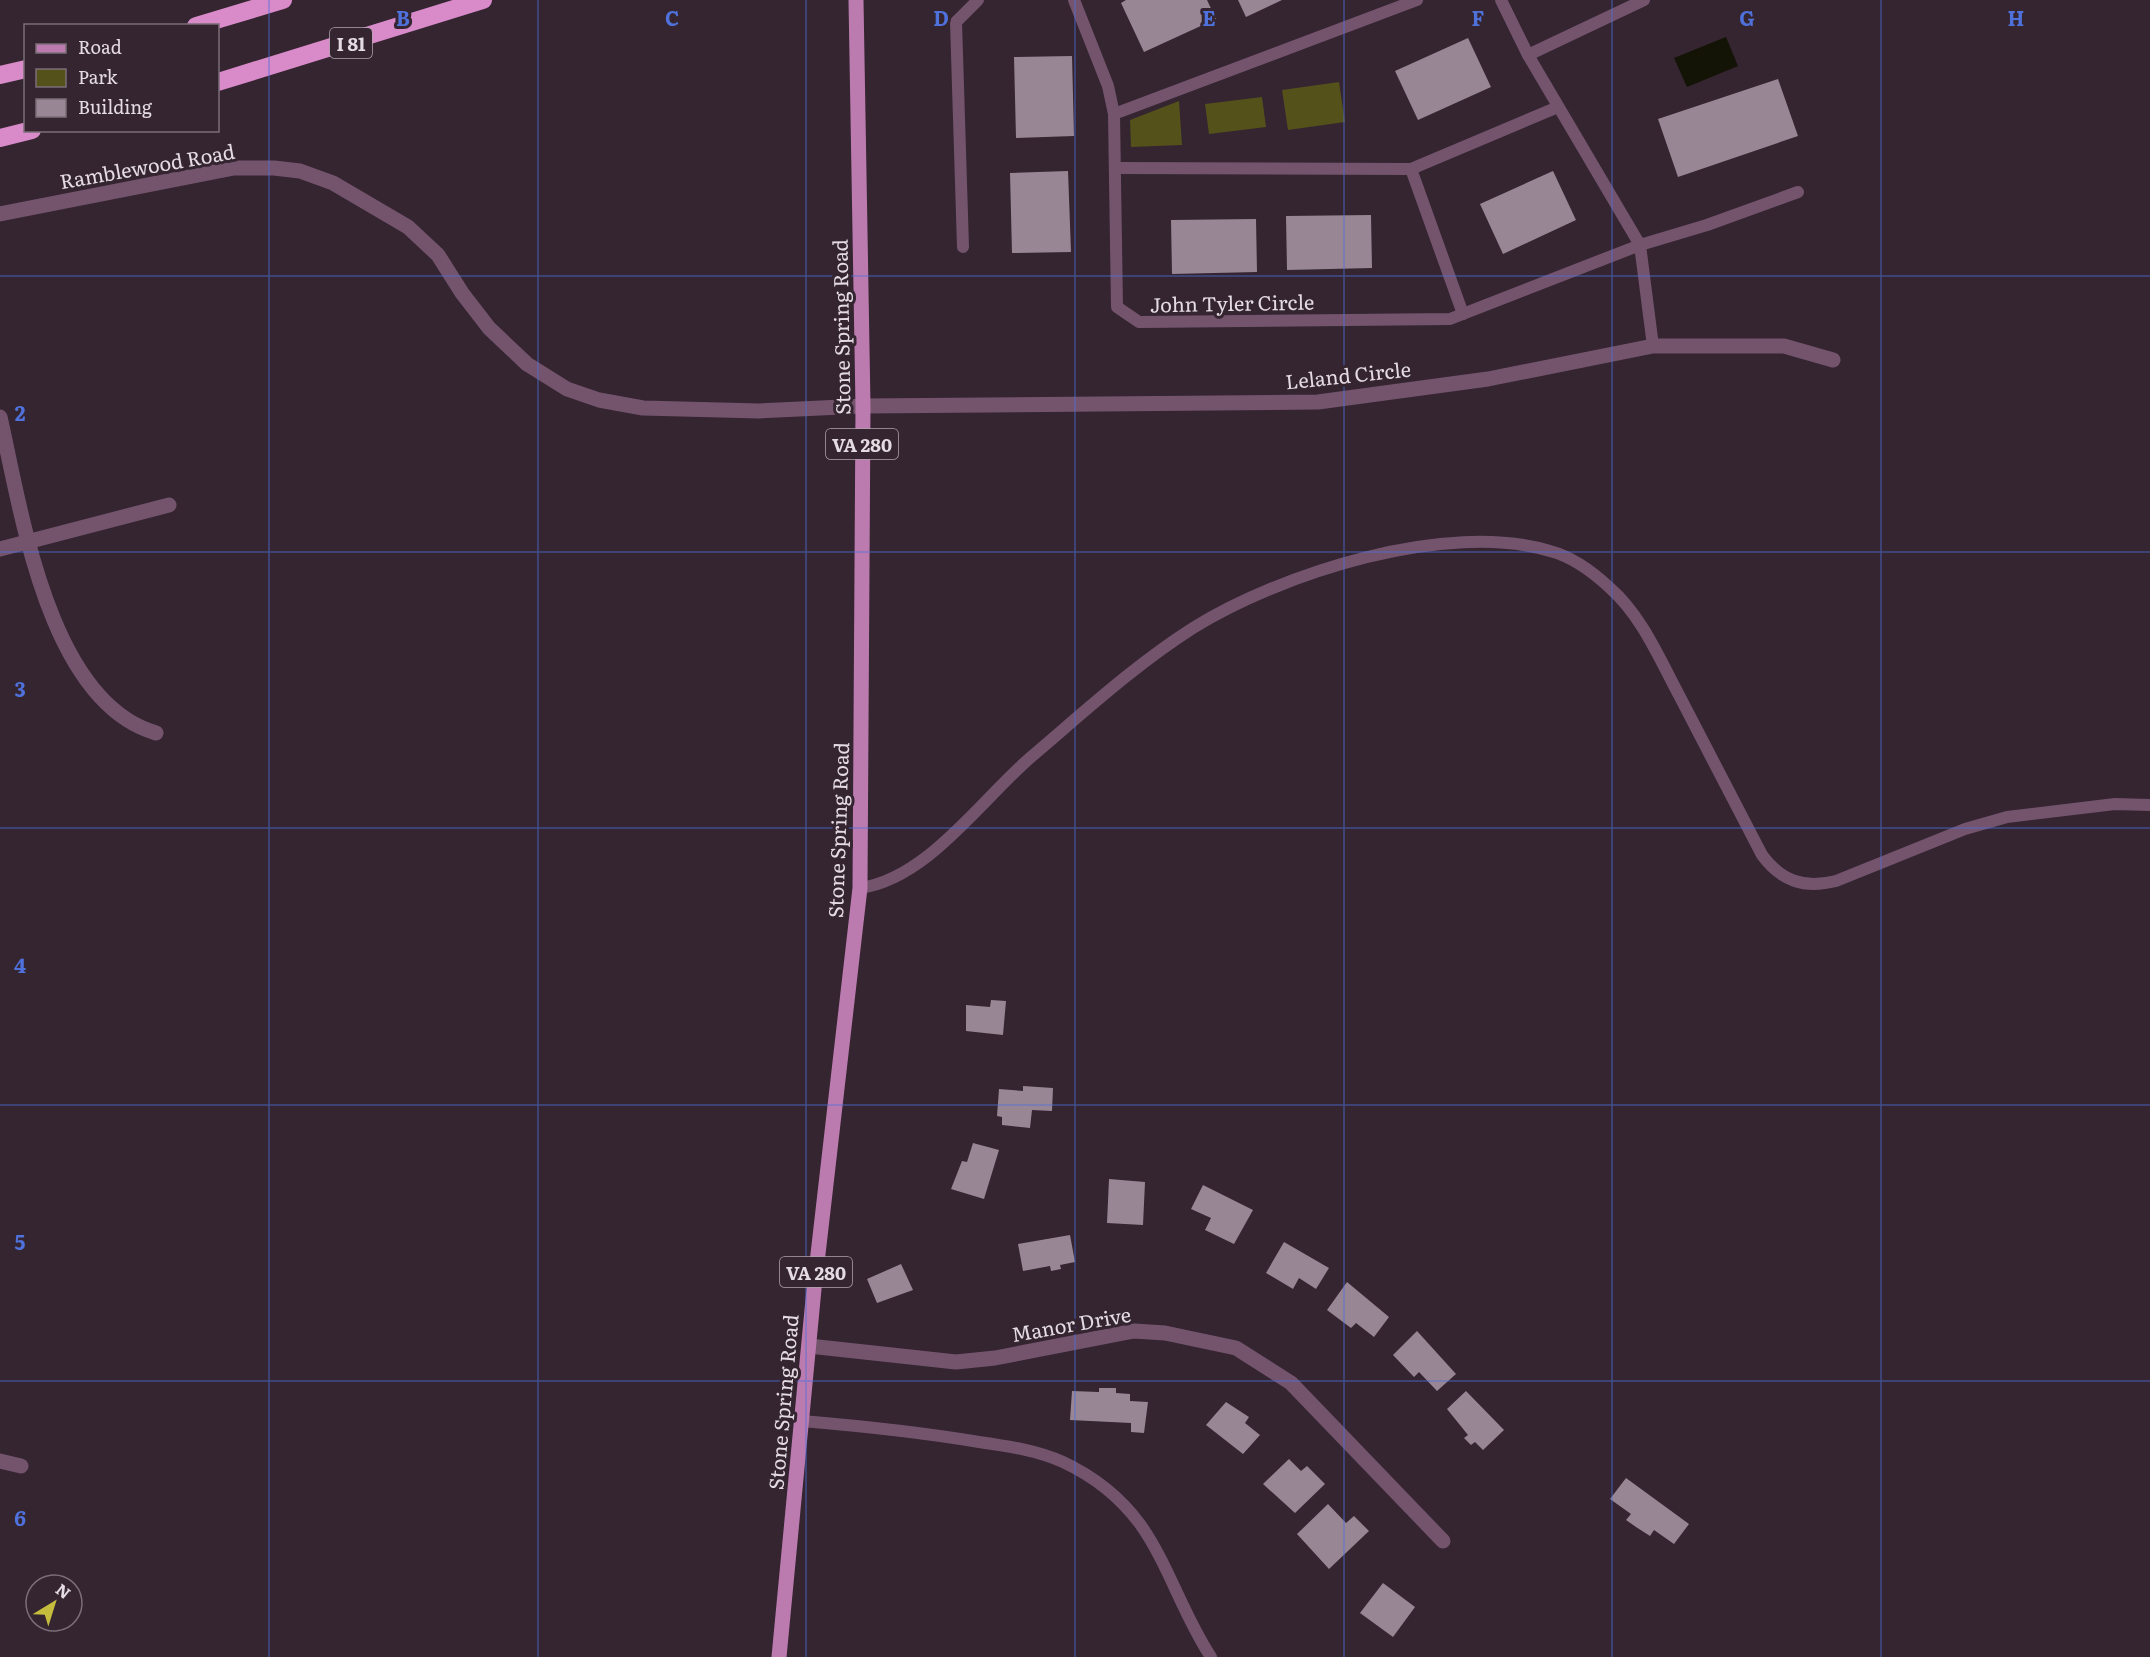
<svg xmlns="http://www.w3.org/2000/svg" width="2150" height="1657" viewBox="0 0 2150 1657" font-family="Literata,serif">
	<rect width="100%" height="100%" fill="#342531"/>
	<g fill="#54511b">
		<path d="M1339,82L1345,122L1288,130L1282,90Z"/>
		<path d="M1262,97L1266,127L1209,134L1205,104Z"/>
		<path d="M1179,101L1182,145L1131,147L1130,120Z"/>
	</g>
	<path fill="#131306" d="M1726,37L1738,66L1687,87L1674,58Z"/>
	<g fill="#988694">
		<path d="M1126,0H1207L1216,19L1144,52L1121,3Z"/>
		<path d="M1238,0H1282L1246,17Z"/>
		<path d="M1468,38L1491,87L1418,120L1395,71Z"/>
		<path d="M1072,56L1074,136L1016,138L1014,57Z"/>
		<path d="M1778,79L1798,136L1678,177L1658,119Z"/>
		<path d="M1068,171L1071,252L1012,253L1010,173Z"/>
		<path d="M1553,171L1576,220L1503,254L1480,204Z"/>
		<path d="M1371,215L1372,268L1287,270L1286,216Z"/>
		<path d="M1256,219L1257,272L1172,274L1171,220Z"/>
		<path d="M991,1000L1006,1001L1003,1035L966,1031V1005L990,1007Z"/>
		<path d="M1023,1086L1053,1088L1052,1111L1032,1110L1030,1128L1002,1125V1117L997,1116L999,1089L1023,1091Z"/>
		<path d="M973,1143L999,1150L984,1199L951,1189L962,1161L967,1162Z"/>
		<path d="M1109,1179L1145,1182L1143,1225L1107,1223Z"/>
		<path d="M1203,1185L1253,1210L1234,1244L1205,1230L1211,1218L1191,1209Z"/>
		<path d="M1070,1235L1075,1262L1060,1265L1061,1269L1051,1271L1050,1266L1023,1271L1018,1244Z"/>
		<path d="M1284,1242L1329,1268L1316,1289L1299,1278L1293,1289L1266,1273Z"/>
		<path d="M901,1264L913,1290L877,1303L867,1279Z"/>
		<path d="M1347,1282L1389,1317L1374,1337L1356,1323L1351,1328L1327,1310Z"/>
		<path d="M1417,1331L1456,1374L1437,1391L1419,1372L1414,1377L1393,1355Z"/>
		<path d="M1099,1388H1116V1393L1130,1394V1401L1148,1402L1144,1433L1131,1432V1423L1070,1420L1072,1391L1099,1392Z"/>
		<path d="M1466,1391L1504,1430L1483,1450L1475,1442L1471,1445L1464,1438L1468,1435L1447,1409Z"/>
		<path d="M1226,1402L1249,1417L1245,1423L1260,1435L1243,1454L1206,1425Z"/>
		<path d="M1289,1459L1301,1471L1307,1466L1325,1484L1295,1513L1263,1484Z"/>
		<path d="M1626,1478L1689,1524L1674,1544L1654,1530L1650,1536L1636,1527L1626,1520L1631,1514L1610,1499Z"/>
		<path d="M1328,1504L1346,1523L1354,1516L1369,1531L1329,1569L1297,1534Z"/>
		<path d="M1383,1583L1415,1607L1393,1637L1360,1613Z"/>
	</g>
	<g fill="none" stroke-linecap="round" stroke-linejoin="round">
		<g stroke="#74546d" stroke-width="12">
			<path d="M1074,0L1108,86L1114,114"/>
			<path d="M1417,0L1114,114L1117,307L1139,322L1450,319L1640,245L1707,225L1798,192"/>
			<path d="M1501,0L1528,55L1640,245L1653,346"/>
			<path d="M1528,55L1644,0"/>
			<path d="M1115,168L1411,169L1558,107"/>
			<path d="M1411,169L1463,314"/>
			<path d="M963,247L956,22L978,0"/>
			<path d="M860,888C927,879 981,800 1031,757C1084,712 1135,665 1193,628C1282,573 1447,520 1550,551C1573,557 1593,572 1610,588C1642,616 1660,660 1680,697C1707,750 1735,802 1762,855C1781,881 1804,889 1836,881L1965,829L2007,817L2115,804L2150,805"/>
			<path d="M802,1421C861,1426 920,1432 979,1442C1007,1446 1036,1450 1063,1462C1093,1476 1120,1497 1140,1524C1169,1565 1183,1615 1211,1657"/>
		</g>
		<g stroke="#74546d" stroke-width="15">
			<path d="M0,214L234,168H274L300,171L333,183L408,227L438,255L462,293L489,328L527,364L567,389L599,400L643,408L759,411L863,406L1318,402L1488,379L1653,346H1784L1833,360"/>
			<path d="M0,417C21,509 48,702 156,733"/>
			<path d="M0,549L169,505"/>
			<path d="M809,1346L956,1362L995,1358L1134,1331L1165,1333L1236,1348L1291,1383L1443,1541"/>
			<path d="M0,1461L21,1466"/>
		</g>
		<path stroke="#bc7baf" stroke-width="15" d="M779,1657L814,1289L860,888L863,406L856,0"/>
		<g stroke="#d88ac9" stroke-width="18">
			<path d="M196,26L283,0"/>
			<path d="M0,75L26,69"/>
			<path d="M218,82L483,0"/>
			<path d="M0,138L32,130"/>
		</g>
	</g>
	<path fill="none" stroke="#4f71db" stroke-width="1.5" stroke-opacity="0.55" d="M269,0V1657M538,0V1657M806,0V1657M1075,0V1657M1344,0V1657M1612,0V1657M1881,0V1657M0,276H2150M0,552H2150M0,828H2150M0,1105H2150M0,1381H2150"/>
	<g text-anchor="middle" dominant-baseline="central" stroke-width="6" stroke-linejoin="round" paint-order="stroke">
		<g fill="#342531" stroke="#b0a4ae" stroke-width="1.5">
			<rect x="330" y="28" width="42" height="30" rx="4.5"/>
			<rect x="826" y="429" width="72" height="30" rx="4.5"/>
			<rect x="780" y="1257" width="72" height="30" rx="4.5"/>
		</g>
		<g font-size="18" font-weight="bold" fill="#e5dbe3">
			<text x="351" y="43">I 81</text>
			<text x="862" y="444">VA 280</text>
			<text x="816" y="1272">VA 280</text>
		</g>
		<g font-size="20" fill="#e5dbe3" stroke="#342531">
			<text transform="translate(147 165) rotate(-10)">Ramblewood Road</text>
			<text transform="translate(1232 302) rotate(-1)">John Tyler Circle</text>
			<text transform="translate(840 327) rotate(-91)">Stone Spring Road</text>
			<text transform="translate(1348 374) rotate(-6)">Leland Circle</text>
			<text transform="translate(837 830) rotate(-88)">Stone Spring Road</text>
			<text transform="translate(1071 1323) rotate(-10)">Manor Drive</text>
			<text transform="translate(782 1402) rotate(-85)">Stone Spring Road</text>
		</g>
	</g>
	<g font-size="20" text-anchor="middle" font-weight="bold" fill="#4f71db" stroke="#342531" stroke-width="6" stroke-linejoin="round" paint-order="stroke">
		<text x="403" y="26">B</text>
		<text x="672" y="26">C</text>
		<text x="941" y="26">D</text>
		<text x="1209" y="26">E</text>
		<text x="1478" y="26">F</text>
		<text x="1747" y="26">G</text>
		<text x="2016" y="26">H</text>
		<text x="20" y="421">2</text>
		<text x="20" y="697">3</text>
		<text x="20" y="973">4</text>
		<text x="20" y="1250">5</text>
		<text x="20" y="1526">6</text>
	</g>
	<rect x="24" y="24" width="195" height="108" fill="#342531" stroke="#7b6e78" stroke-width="1.5"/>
	<rect x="36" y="44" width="30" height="9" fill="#bc7baf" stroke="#7b6e78" stroke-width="1.5"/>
	<text x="78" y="54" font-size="18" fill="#e5dbe3">Road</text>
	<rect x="36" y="69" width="30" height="18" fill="#54511b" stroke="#7b6e78" stroke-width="1.5"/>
	<text x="78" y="84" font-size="18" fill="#e5dbe3">Park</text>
	<rect x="36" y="99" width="30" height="18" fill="#988694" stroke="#7b6e78" stroke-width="1.5"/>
	<text x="78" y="114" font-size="18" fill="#e5dbe3">Building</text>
	<g transform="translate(54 1603) rotate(38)"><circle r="28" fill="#342531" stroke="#7b6e78" stroke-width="1.5"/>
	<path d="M0-4.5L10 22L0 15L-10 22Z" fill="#c5bc3d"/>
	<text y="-9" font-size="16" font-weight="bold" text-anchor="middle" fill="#e5dbe3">N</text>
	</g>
</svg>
